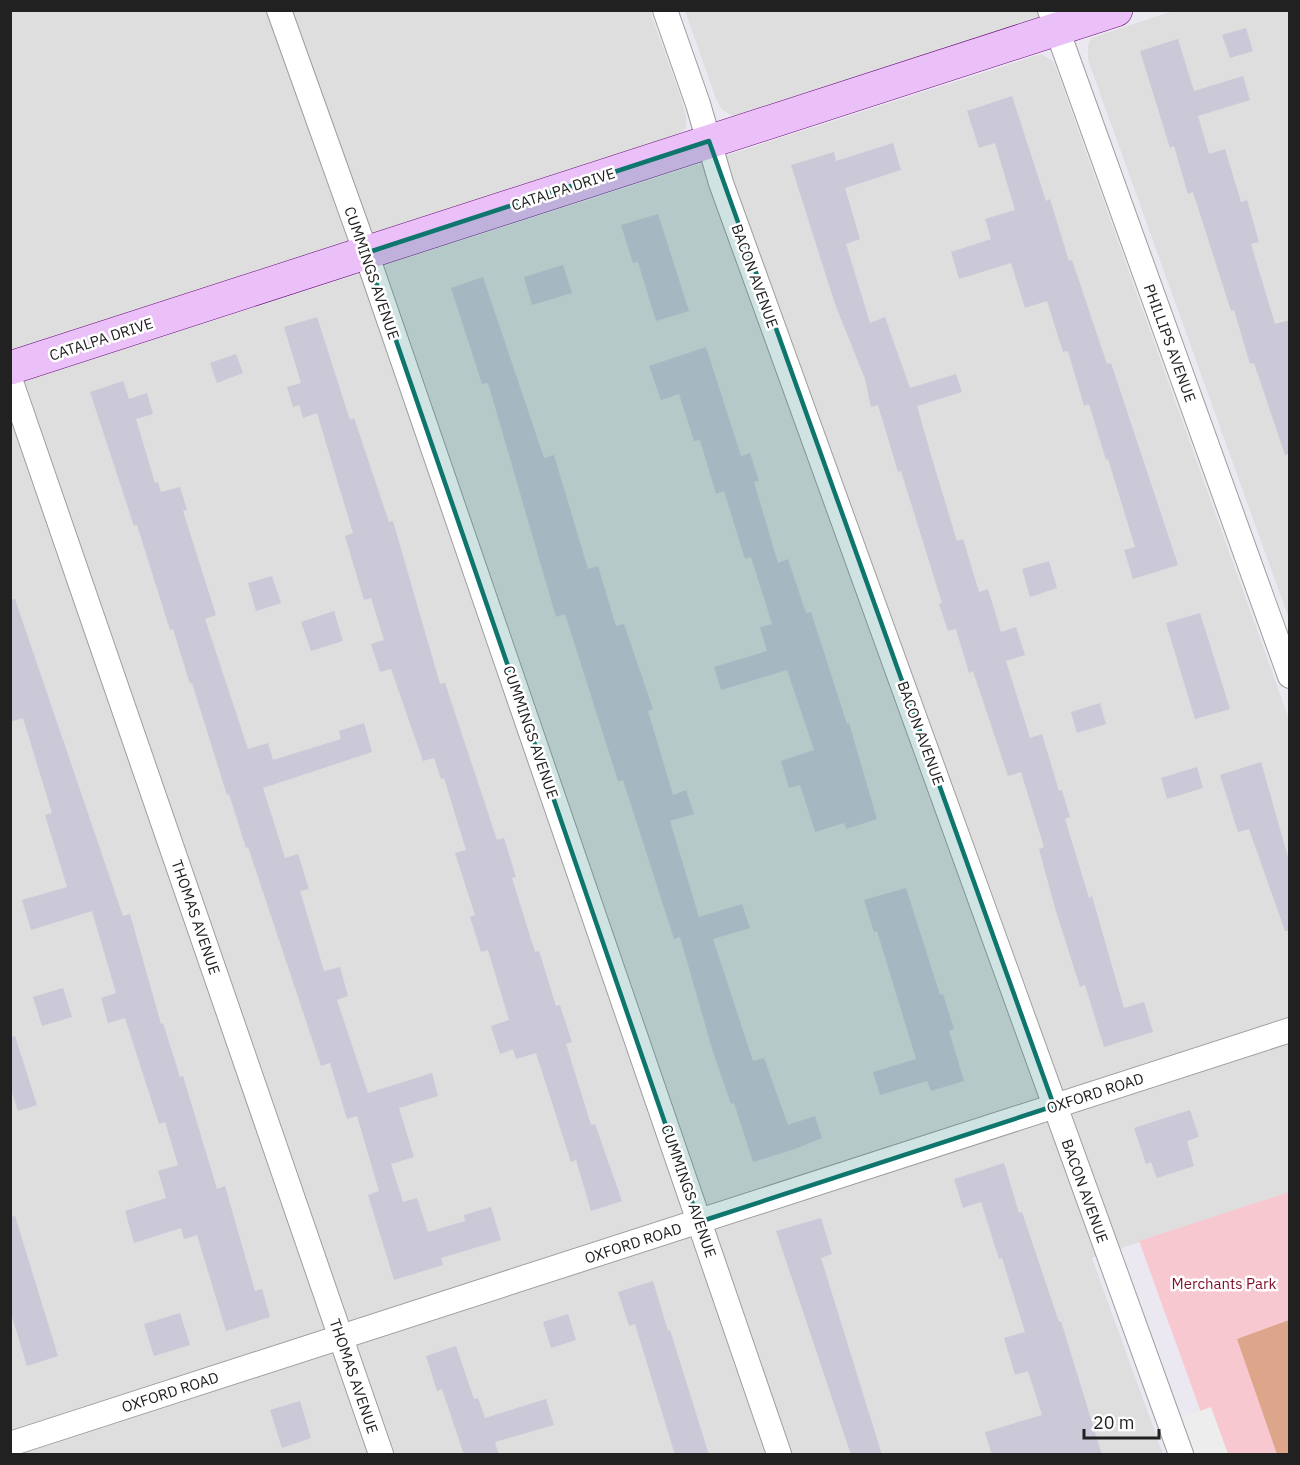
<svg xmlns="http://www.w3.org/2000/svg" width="1300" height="1465" viewBox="0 0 1300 1465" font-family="'IBM Plex Sans',sans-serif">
	<rect width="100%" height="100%" fill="#ece8f1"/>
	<g fill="#dededf">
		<path d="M10,11H650L681,98L686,116V128L674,138L11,351Z"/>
		<path d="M685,11H1064L733,116L721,109L716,99Z"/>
		<path d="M1173,11H1289V619L1088,60V45L1091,38Z"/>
		<path d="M1041,54L1053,61L1057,71L1289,719V1192L1092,1258L1163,1454H11L10,386Z"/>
	</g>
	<path fill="#f8c8d1" d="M1289,1192V1454H1216L1139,1241Z"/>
	<path fill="#dda589" d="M1289,1320V1454H1277L1237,1339Z"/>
	<path fill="#ededed" d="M1211,1407L1228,1454H1181L1169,1422Z"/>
	<g fill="#cbc8d8">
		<path d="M1246,28L1253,51L1230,58L1222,35Z"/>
		<path d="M1178,39L1194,91L1243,76L1250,100L1198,116L1209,154L1225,149L1241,202L1247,200L1259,242L1251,244L1275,324L1290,320V454L1285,455L1254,363L1250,364L1234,310L1231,311L1193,192L1188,194L1174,146L1170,148L1140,51Z"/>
		<path d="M1012,96L1046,201L1050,199L1069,261L1072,260L1107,364L1111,363L1178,565L1133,579L1124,550L1135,547L1108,459L1106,460L1089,404L1084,406L1068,351L1063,352L1047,301L1025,308L1011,263L959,279L951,252L991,239L985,219L1015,210L995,143L979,148L967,111Z"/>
		<path d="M893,143L901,170L845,188L860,239L846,244L870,323L885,317L910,388L956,374L962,392L917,406L933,462L957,541L963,539L979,592L988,589L1001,632L1016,627L1025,655L1006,661L1030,738L1042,734L1059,791L1062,790L1070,817L1065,819L1089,898L1092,896L1124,1008L1144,1002L1153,1032L1104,1047L1085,985L1080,987L1055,908L1039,849L1044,847L1021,772L1008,776L973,671L969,673L956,629L948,631L939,604L942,603L901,471L898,472L878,405L871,407L865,379L835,304L791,165L834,152L836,161Z"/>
		<path d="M658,214L689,311L656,321L638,262L633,263L621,225Z"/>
		<path d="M563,265L572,293L532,305L524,277Z"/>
		<path d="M483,277L544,458L554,455L588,569L598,566L616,626L624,624L653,709L648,711L673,795L686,790L694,814L670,821L699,917L742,904L750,928L713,939L753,1061L764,1058L788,1125L815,1116L822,1138L795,1149L753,1162L734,1103L731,1104L713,1052L680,937L674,939L623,780L618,781L565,614L556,617L488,383L482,384L451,288Z"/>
		<path d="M317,317L350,420L354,418L389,522L393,521L440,684L445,683L497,840L504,838L516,877L512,878L535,952L539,951L556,1006L560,1005L572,1042L566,1044L591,1125L595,1124L622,1201L591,1211L576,1160L571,1162L536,1053L516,1059L513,1049L500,1054L491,1026L509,1020L488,950L481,952L470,917L475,915L455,853L466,850L444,778L441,779L434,758L423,761L391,669L380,672L371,644L384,640L371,598L364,600L345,536L353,533L317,413L303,418L299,405L293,407L287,387L301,383L284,327Z"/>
		<path d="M706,347L741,456L750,453L759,481L754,482L778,563L788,559L806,613L811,612L847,724L849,723L877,819L846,829L844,823L815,832L800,785L789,788L781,761L814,750L787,670L721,690L714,667L767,651L760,627L772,624L751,557L745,559L724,491L716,494L700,440L694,441L679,394L661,400L649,366Z"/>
		<path d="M236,354L243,373L217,383L210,363Z"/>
		<path d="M123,381L129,399L147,393L153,414L136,419L155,483L158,482L161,492L180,487L187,510L183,511L216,615L205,619L248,749L268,743L273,760L341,739L339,731L364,723L372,752L263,788L285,858L298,854L309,889L300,891L324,971L340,967L348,996L337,1000L368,1093L432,1073L438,1096L399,1108L414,1157L391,1164L403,1202L417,1198L428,1232L465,1221L464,1215L491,1207L501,1240L441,1258L443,1265L394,1280L368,1195L379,1191L357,1116L347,1119L330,1063L321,1066L248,847L246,848L229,794L227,795L192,683L190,684L173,629L170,630L137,525L134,526L90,392Z"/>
		<path d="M1049,561L1057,588L1030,597L1022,569Z"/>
		<path d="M272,576L281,603L256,611L248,583Z"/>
		<path d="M15,599L123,916L130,914L161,1024L163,1023L180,1077L183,1076L217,1189L225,1186L255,1291L262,1289L270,1317L226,1331L197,1235L184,1239L181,1228L134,1243L125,1211L166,1198L158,1171L178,1165L165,1122L159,1124L125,1018L108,1023L101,998L116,993L92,911L31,930L22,900L67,887L45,815L52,813L23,718L10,722V600Z"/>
		<path d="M334,611L343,641L311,651L301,622Z"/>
		<path d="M1200,613L1230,709L1195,719L1166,623Z"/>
		<path d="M1100,703L1106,724L1077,733L1071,712Z"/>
		<path d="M1261,762L1290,864V931H1285L1249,829L1238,832L1220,775Z"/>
		<path d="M1197,767L1203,788L1167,799L1161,778Z"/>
		<path d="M906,888L940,995L943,994L954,1029L949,1031L964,1081L931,1091L927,1081L880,1095L873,1072L916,1059L877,931L874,932L864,900Z"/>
		<path d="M63,988L72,1017L42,1026L33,997Z"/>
		<path d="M15,1036L37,1105L18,1111L10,1086V1037Z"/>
		<path d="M1190,1110L1199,1137L1187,1141L1194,1166L1157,1178L1151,1162L1146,1164L1134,1128Z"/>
		<path d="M1004,1163L1019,1213L1022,1212L1059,1322L1061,1321L1102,1455H992L985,1432L1042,1415L1028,1371L1015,1375L1004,1338L1025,1332L1002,1258L999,1259L981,1202L963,1208L954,1179Z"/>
		<path d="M15,1216L58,1356L27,1366L10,1310V1217Z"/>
		<path d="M821,1218L832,1254L821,1258L882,1455H851L776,1231Z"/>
		<path d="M653,1281L668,1331L670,1330L709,1455H675L635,1324L629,1326L618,1292Z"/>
		<path d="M180,1313L190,1345L154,1356L144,1324Z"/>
		<path d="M568,1314L576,1340L551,1348L543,1322Z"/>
		<path d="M456,1346L474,1399L478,1398L485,1418L546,1399L554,1425L495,1442L499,1455H464L442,1389L437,1391L426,1356Z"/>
		<path d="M300,1401L311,1438L282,1448L270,1410Z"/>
	</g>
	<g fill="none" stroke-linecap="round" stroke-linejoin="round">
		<defs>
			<g id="street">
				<path d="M279,10L366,253L779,1454"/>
				<path d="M665,10L698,104L721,183L1181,1454"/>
				<path d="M1050,10L1290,676"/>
				<path d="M10,379L381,1454"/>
				<path d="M10,1444L1290,1030"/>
			</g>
			<path id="secondary" d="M10,368L1116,10"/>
		</defs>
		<use href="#street" stroke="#9e9e9e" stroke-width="26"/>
		<use href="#secondary" stroke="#650878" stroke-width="34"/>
		<use href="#street" stroke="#fff" stroke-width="24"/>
		<use href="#secondary" stroke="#ebbff8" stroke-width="33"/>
	</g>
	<path fill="#0f766e" fill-opacity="0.2" stroke="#0f766e" stroke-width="4.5" stroke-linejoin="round" d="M709,141L1054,1106L699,1222L366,253Z"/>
	<g text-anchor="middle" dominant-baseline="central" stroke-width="5" stroke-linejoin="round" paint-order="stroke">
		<g font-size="15" fill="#212121" stroke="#fff">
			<text transform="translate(563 189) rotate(-18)">CATALPA DRIVE</text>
			<text transform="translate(372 273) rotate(71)">CUMMINGS AVENUE</text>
			<text transform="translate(755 276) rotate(70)">BACON AVENUE</text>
			<text transform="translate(101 339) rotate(-18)">CATALPA DRIVE</text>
			<text transform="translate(1170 343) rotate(70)">PHILLIPS AVENUE</text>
			<text transform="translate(531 732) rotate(71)">CUMMINGS AVENUE</text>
			<text transform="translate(921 733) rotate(70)">BACON AVENUE</text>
			<text transform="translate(196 917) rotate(71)">THOMAS AVENUE</text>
			<text transform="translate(1095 1093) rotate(-18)">OXFORD ROAD</text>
			<text transform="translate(689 1191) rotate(71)">CUMMINGS AVENUE</text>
			<text transform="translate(1085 1191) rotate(70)">BACON AVENUE</text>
			<text transform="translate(633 1243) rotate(-18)">OXFORD ROAD</text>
			<text transform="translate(354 1376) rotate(71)">THOMAS AVENUE</text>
			<text transform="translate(170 1392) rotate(-18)">OXFORD ROAD</text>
		</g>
		<g font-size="15" fill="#7f0f25" stroke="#fff">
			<text x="1224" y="1283">Merchants Park</text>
		</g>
	</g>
	<rect width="1300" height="1465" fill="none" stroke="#212121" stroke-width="24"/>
	<path d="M1084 1429v9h75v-9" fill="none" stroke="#212121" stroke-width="3"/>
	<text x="1093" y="1429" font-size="18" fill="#212121" stroke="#ffffff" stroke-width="4.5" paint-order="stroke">20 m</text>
</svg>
